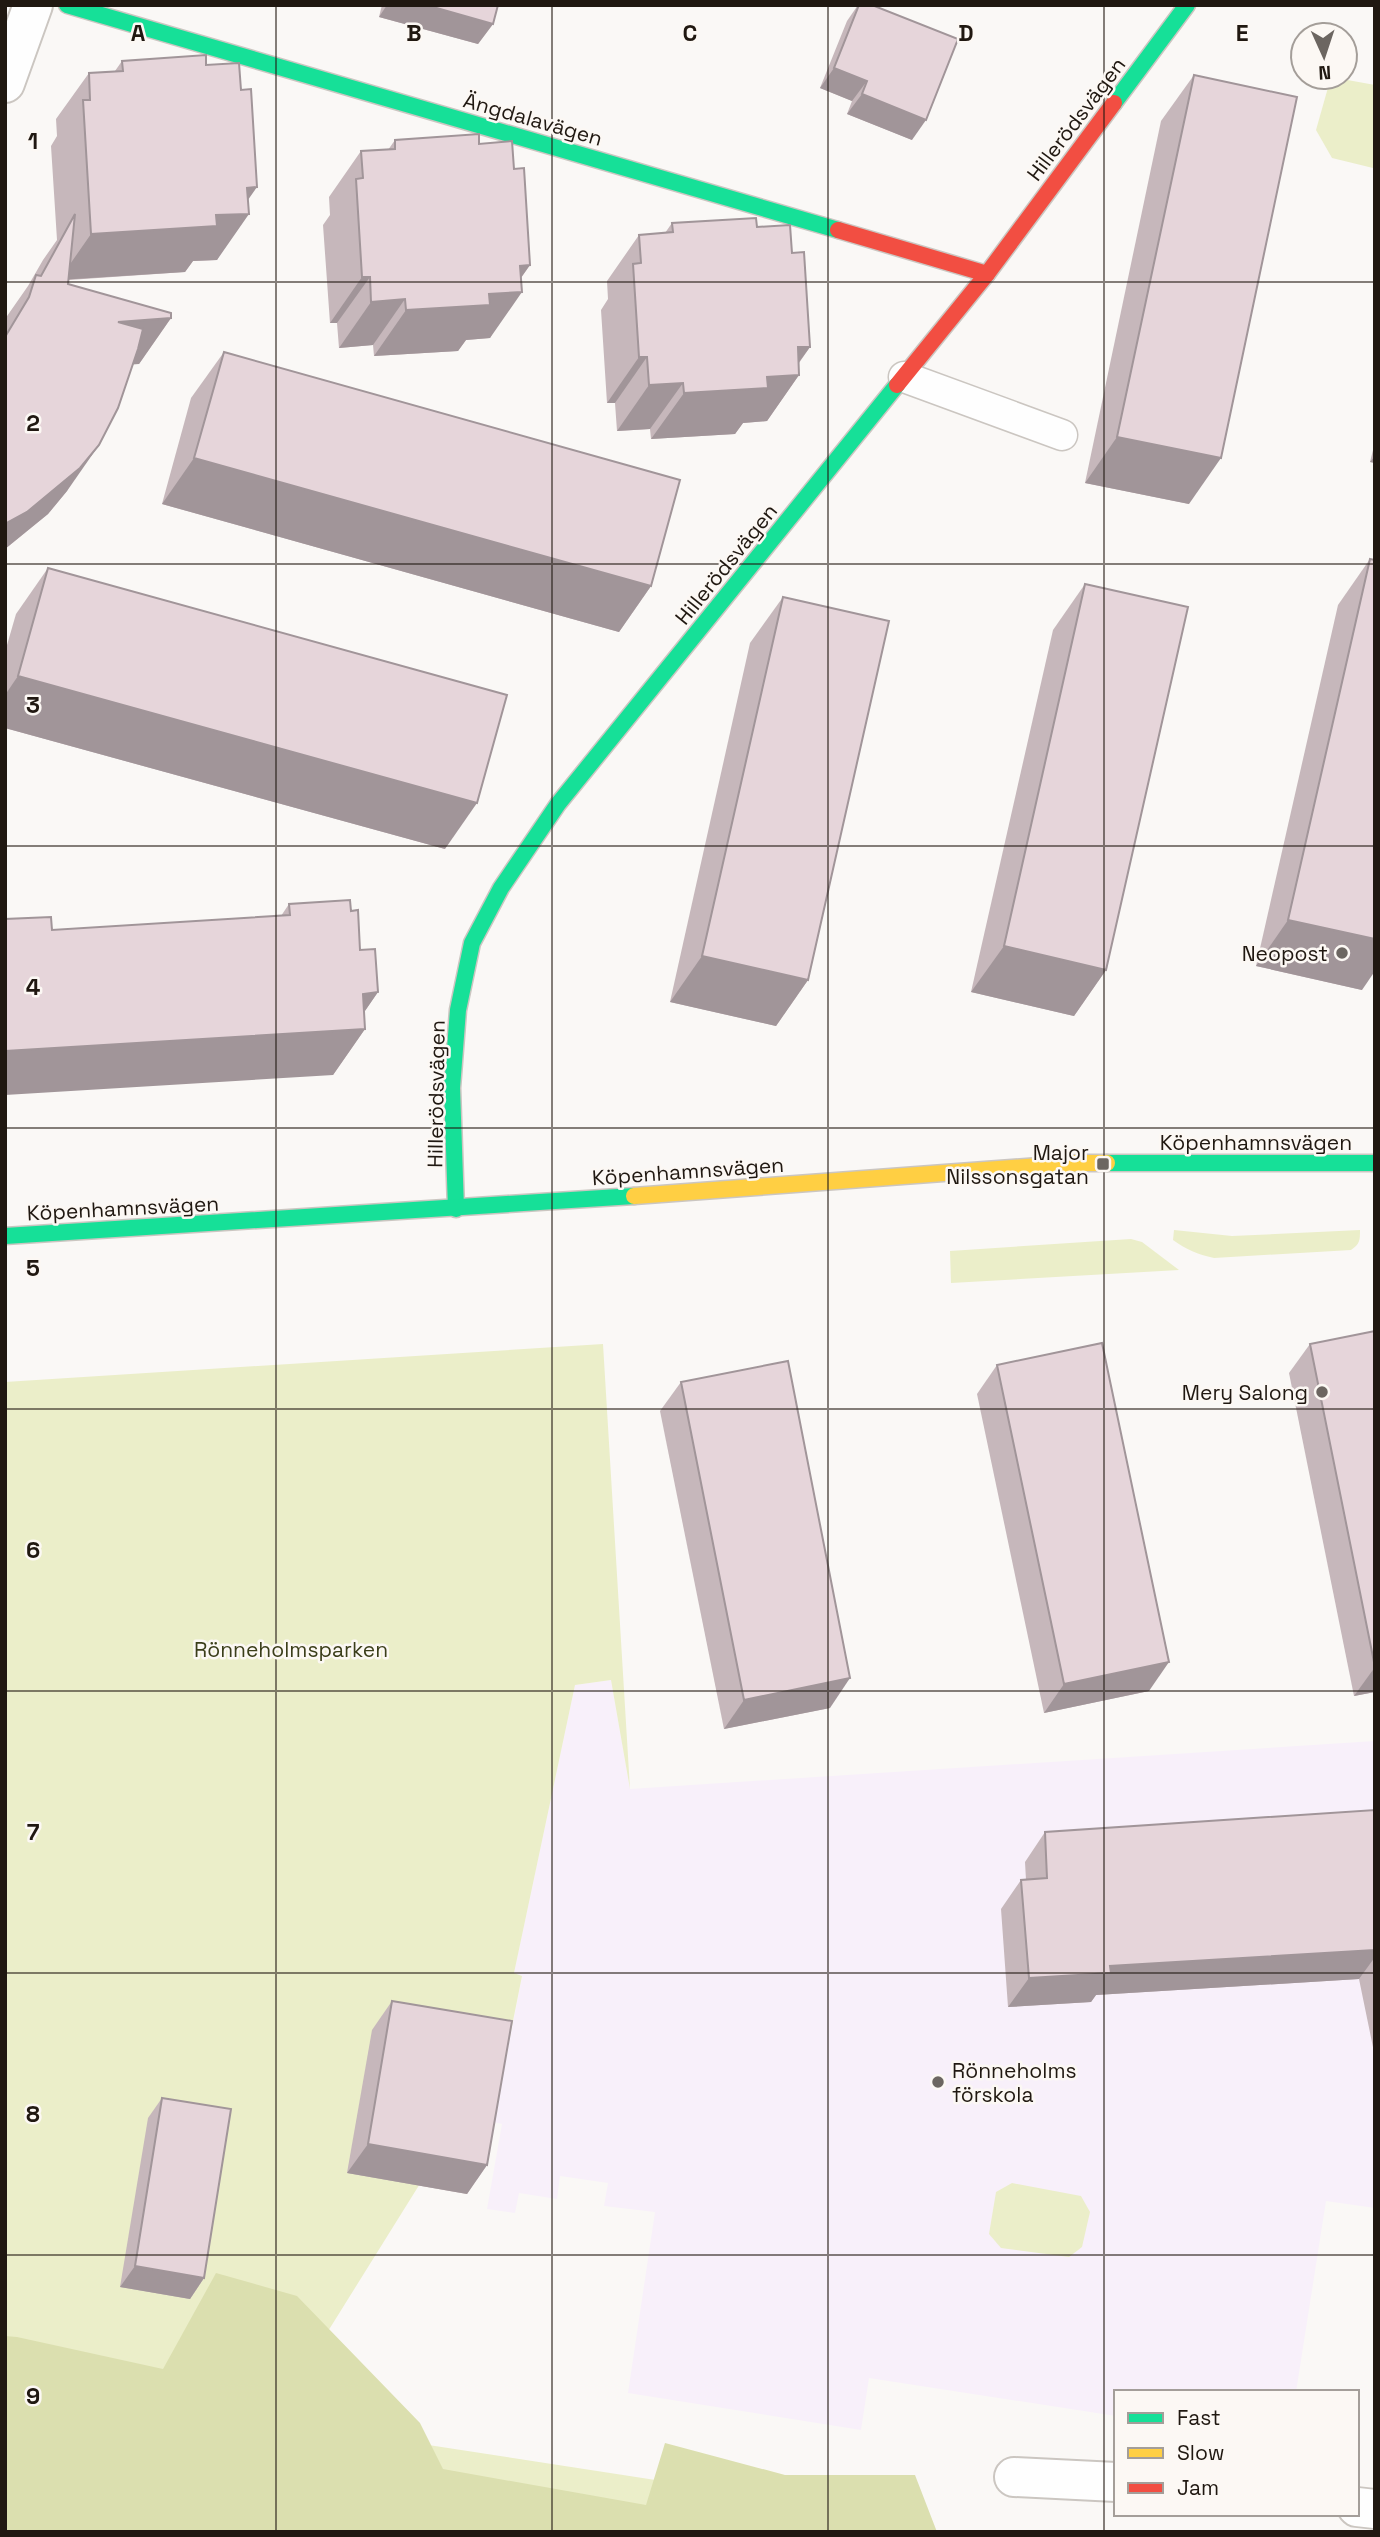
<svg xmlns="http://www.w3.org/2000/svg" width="1380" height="2537" viewBox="0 0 1380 2537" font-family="'Space Grotesk',sans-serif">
	<rect width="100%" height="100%" fill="#faf8f6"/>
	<path fill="#f8f0fa" d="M611,1680L630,1789L1375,1741V2208L1326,2201L1296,2392H1116V2416L869,2378L861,2430L628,2393L655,2212L604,2206L608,2183L560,2176L557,2199L519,2193L515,2213L487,2209L502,2124L494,2122L522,1976L514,1973L575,1685Z"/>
	<g fill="#ebeec9">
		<path d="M1331,77L1375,85V166L1373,168L1332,158L1316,130Z"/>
		<path d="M1174,1230L1232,1236L1360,1230C1360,1240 1360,1244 1351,1250L1214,1258C1197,1254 1187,1250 1173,1240Z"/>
		<path d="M1131,1239L1142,1242L1179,1270L951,1283L950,1251Z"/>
		<path d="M603,1344L630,1789L611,1680L575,1685L514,1973L522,1976L509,2041L272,2421L877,2514L5,2532V1382Z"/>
		<path d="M1012,2183L1081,2196L1090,2212L1082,2247L1069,2257L1001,2248L989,2234L996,2192Z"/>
	</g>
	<path fill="#dbdfaf" d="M216,2273L297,2296L420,2423L443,2469L646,2505L665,2443L785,2475H915L937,2532H5V2336L17,2337L163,2369Z"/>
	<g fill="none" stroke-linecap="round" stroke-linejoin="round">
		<defs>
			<path id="lane" d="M904,377L1062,435"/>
			<g id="street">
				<path d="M5,83L33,5"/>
				<path d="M1014,2477L1116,2482"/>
				<path d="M1357,2507L1375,2509"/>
			</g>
			<g id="fast">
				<path d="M67,5L838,230"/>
				<path d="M1114,103L1187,5"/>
				<path d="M1107,1163H1375"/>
				<path d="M456,1209L452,1088L458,1010L472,943L501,888L558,804L897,385"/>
				<path d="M5,1236L634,1196"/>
			</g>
			<path id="slow" d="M634,1196L1079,1163H1107"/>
			<g id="jam">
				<path d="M838,230L987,274"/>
				<path d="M897,385L987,274L1114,103"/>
			</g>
		</defs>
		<use href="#lane" stroke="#cbc6c1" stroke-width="33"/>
		<use href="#street" stroke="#cbc6c1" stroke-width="42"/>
		<use href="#fast" stroke="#cbc6c1" stroke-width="19"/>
		<use href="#slow" stroke="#cbc6c1" stroke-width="19"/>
		<use href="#jam" stroke="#cbc6c1" stroke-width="19"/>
		<use href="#lane" stroke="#fefefe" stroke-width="30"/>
		<use href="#street" stroke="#fefefe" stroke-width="38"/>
		<use href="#fast" stroke="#16e098" stroke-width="16"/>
		<use href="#slow" stroke="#ffcf43" stroke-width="16"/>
		<use href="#jam" stroke="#f24e42" stroke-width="16"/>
	</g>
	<g fill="#c6b7bb">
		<path d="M382,5H498L493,24L478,44L379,17Z"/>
		<path d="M858,5H872L912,140L847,114L852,101L820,88L847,21Z"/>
		<path d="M122,61L206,65L248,199L217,260L193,261L185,272L69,280L68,284L171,318L139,364H132L67,491L48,514L5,549V319L28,286L43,260L57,240L51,146L57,136L56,119L89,73L115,71Z"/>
		<path d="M1194,75L1189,504L1085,483L1161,121Z"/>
		<path d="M395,140L479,144L514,169L530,265L521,278L490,338L466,340L458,351L374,356L373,345L339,348L337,323H330L323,225L330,215L329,197L361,151L388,150Z"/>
		<path d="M672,223L757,227L792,253L810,347L799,363V375L767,421L743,423L735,434L651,439L650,429L617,431L615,403H607L601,310L608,299L607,281L639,235L665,233Z"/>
		<path d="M224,352L651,586L619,632L162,504L191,398Z"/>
		<path d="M1375,442V463L1370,462Z"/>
		<path d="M1370,559L1362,990L1256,966L1338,605Z"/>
		<path d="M48,568L445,849L5,728V652L16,614Z"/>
		<path d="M1085,584L1106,970L1074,1016L971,992L1053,630Z"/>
		<path d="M783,597L808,980L776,1026L670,1002L750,643Z"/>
		<path d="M289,904L351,911L360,950L378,992L364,1012L365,1029L333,1075L52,930L281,916Z"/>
		<path d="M1375,1331V1692L1354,1696L1289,1373L1310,1344Z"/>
		<path d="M997,1365L1149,1691L1044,1713L977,1394Z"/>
		<path d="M681,1382L830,1708L724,1729L660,1411Z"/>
		<path d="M1375,1810V2057L1359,1979L1096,1995L1091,2002L1008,2007L1001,1909L1021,1880H1026L1025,1862L1045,1832Z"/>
		<path d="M392,2001L487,2165L467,2194L347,2173L372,2030Z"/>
		<path d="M162,2098L204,2278L190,2299L120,2287L148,2118Z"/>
	</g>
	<g fill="#a19599">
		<path d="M387,5H426L493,24L478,44L379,17Z"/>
		<path d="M834,68L867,81L852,101L820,88Z"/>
		<path d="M862,94L926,120L912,140L847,114Z"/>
		<path d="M257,187L238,214H249L217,260L193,261L185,272L59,280L91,234L216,215L247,188Z"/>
		<path d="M530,265L510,293L522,292L490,338L466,340L458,351L374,356L406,310L520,266Z"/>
		<path d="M362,277H370L337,323H330Z"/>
		<path d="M405,299L373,345L339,348L371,302Z"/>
		<path d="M171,318L139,364L86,368L118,322Z"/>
		<path d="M798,347H810L789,376L799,375L767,421L743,423L735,434L651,439L684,393L767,377Z"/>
		<path d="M639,357H647L615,403H607Z"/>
		<path d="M683,383L650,429L617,431L649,385Z"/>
		<path d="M1117,437L1221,458L1189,504L1085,483Z"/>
		<path d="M99,445L67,491L48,514L5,549V524Z"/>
		<path d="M1375,456V463L1370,462Z"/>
		<path d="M194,458L651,586L619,632L162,504Z"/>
		<path d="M18,676L477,803L445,849L5,728V695Z"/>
		<path d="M1288,920L1375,939V971L1362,990L1256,966Z"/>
		<path d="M1004,946L1106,970L1074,1016L971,992Z"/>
		<path d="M702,956L808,980L776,1026L670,1002Z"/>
		<path d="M378,992L352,1030L365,1029L333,1075L5,1095V1051Z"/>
		<path d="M1169,1662L1149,1691L1044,1713L1064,1684Z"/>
		<path d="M1375,1667V1692L1354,1696Z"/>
		<path d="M850,1678L830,1708L724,1729L744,1700Z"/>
		<path d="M1375,1950V1957L1359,1979L1096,1995L1091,2002L1008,2007L1029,1978L1110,1966Z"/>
		<path d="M368,2144L487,2165L467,2194L347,2173Z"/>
		<path d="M135,2266L204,2278L190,2299L120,2287Z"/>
	</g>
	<g fill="#e6d5da" stroke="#a19599" stroke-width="2">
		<path d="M426,5H498L493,24Z"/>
		<path d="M859,5H872L958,39L926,120L862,94L867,81L834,68Z"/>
		<path d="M206,55V65L239,63L241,90L251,89L257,187L247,188L249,214L216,215L217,226L91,234L83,100H90L89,73L123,71L122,61Z"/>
		<path d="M1194,75L1297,97L1221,458L1117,437Z"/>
		<path d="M479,134V144L512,141L514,169L524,168L530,265L520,266L522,292L489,294L490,305L406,310L405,299L371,302L370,277H362L356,179L363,178L361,151L395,149V140Z"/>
		<path d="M75,214L68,284L171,313V318L118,322L143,329L138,349L118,408L99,445L80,468L27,512L5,524V337L29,297L36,275L41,276Z"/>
		<path d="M756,218L757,227L790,225L792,253L804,252L810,347H798L799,375L767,377L768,388L684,393L683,383L649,385L647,357H639L633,264L641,263L639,235L673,232L672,223Z"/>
		<path d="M224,352L680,480L651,586L194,458Z"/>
		<path d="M1370,559L1375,560V939L1288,920Z"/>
		<path d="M48,568L507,695L477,803L18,676Z"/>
		<path d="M1085,584L1188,607L1106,970L1004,946Z"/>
		<path d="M783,597L889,621L808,980L702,956Z"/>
		<path d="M350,900L351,911L358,910L360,950L375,949L378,992L363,994L365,1029L5,1051V919L51,917L52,930L290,915L289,904Z"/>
		<path d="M1375,1331V1667L1310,1344Z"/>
		<path d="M1102,1343L1169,1662L1064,1684L997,1365Z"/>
		<path d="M788,1361L850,1678L744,1700L681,1382Z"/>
		<path d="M1375,1810V1950L1110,1966L1111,1973L1029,1978L1021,1880L1047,1878L1045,1832Z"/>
		<path d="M392,2001L512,2021L487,2165L368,2144Z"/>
		<path d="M162,2098L231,2109L204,2278L135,2266Z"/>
	</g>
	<path fill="none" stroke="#201811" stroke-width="2" stroke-opacity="0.55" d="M276,5V2532M552,5V2532M828,5V2532M1104,5V2532M5,282H1375M5,564H1375M5,846H1375M5,1128H1375M5,1409H1375M5,1691H1375M5,1973H1375M5,2255H1375"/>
	<g fill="#6c6661" stroke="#fcf8f4" stroke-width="2.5">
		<circle cx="1342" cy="953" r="7"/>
		<rect x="1096" y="1157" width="14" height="14" rx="3.5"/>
		<circle cx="1322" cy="1392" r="7"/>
		<circle cx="938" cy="2082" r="7"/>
	</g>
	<g text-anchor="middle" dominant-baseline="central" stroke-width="5" stroke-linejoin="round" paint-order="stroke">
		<g font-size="21" fill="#201811" stroke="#fcf8f4">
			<text transform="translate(533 119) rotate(16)">Ängdalavägen</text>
			<text transform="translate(1076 119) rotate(-53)">Hillerödsvägen</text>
			<text transform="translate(726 564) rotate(-51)">Hillerödsvägen</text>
			<text transform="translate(436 1094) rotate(-89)">Hillerödsvägen</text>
			<text x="1256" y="1142">Köpenhamnsvägen</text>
			<text transform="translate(688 1171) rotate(-4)">Köpenhamnsvägen</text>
			<text transform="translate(123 1208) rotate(-3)">Köpenhamnsvägen</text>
		</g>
		<g font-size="21" fill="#201811" stroke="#fcf8f4" text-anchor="end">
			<text x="1328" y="953">Neopost</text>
			<text x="1089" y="1152">Major<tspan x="1089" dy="24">Nilssonsgatan</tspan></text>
			<text x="1308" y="1392">Mery Salong</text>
			<text x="952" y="2070" text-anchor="start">Rönneholms<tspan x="952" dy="24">förskola</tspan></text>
		</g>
		<g font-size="21" fill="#3b3e1a" stroke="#fcf8f4">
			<text x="291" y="1649">Rönneholmsparken</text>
		</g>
	</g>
	<g font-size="23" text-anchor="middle" font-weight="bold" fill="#201811" stroke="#fcf8f4" stroke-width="5" stroke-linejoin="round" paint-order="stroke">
		<text x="138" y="41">A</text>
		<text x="414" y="41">B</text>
		<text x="690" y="41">C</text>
		<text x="966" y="41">D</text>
		<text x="1242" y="41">E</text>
		<text x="33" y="149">1</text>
		<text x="33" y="431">2</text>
		<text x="33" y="713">3</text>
		<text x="33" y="995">4</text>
		<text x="33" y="1276">5</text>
		<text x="33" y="1558">6</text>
		<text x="33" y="1840">7</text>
		<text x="33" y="2122">8</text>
		<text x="33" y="2404">9</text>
	</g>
	<rect width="1380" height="2537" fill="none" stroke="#201811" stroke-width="14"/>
	<rect x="1114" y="2390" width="245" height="126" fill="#fcf8f4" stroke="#a49e99" stroke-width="2"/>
	<rect x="1128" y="2413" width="35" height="10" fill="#16e098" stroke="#a49e99" stroke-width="2"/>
	<text x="1177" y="2425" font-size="21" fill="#201811">Fast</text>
	<rect x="1128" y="2448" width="35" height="10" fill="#ffcf43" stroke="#a49e99" stroke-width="2"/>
	<text x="1177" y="2460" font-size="21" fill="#201811">Slow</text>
	<rect x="1128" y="2483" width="35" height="10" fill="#f24e42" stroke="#a49e99" stroke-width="2"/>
	<text x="1177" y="2495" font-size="21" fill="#201811">Jam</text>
	<g transform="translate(1324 56) rotate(177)"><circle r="33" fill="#fcf8f4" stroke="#a49e99" stroke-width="2"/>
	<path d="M0-5L12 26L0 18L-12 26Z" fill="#6c6661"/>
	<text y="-10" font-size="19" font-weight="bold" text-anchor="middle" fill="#201811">N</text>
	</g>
</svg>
